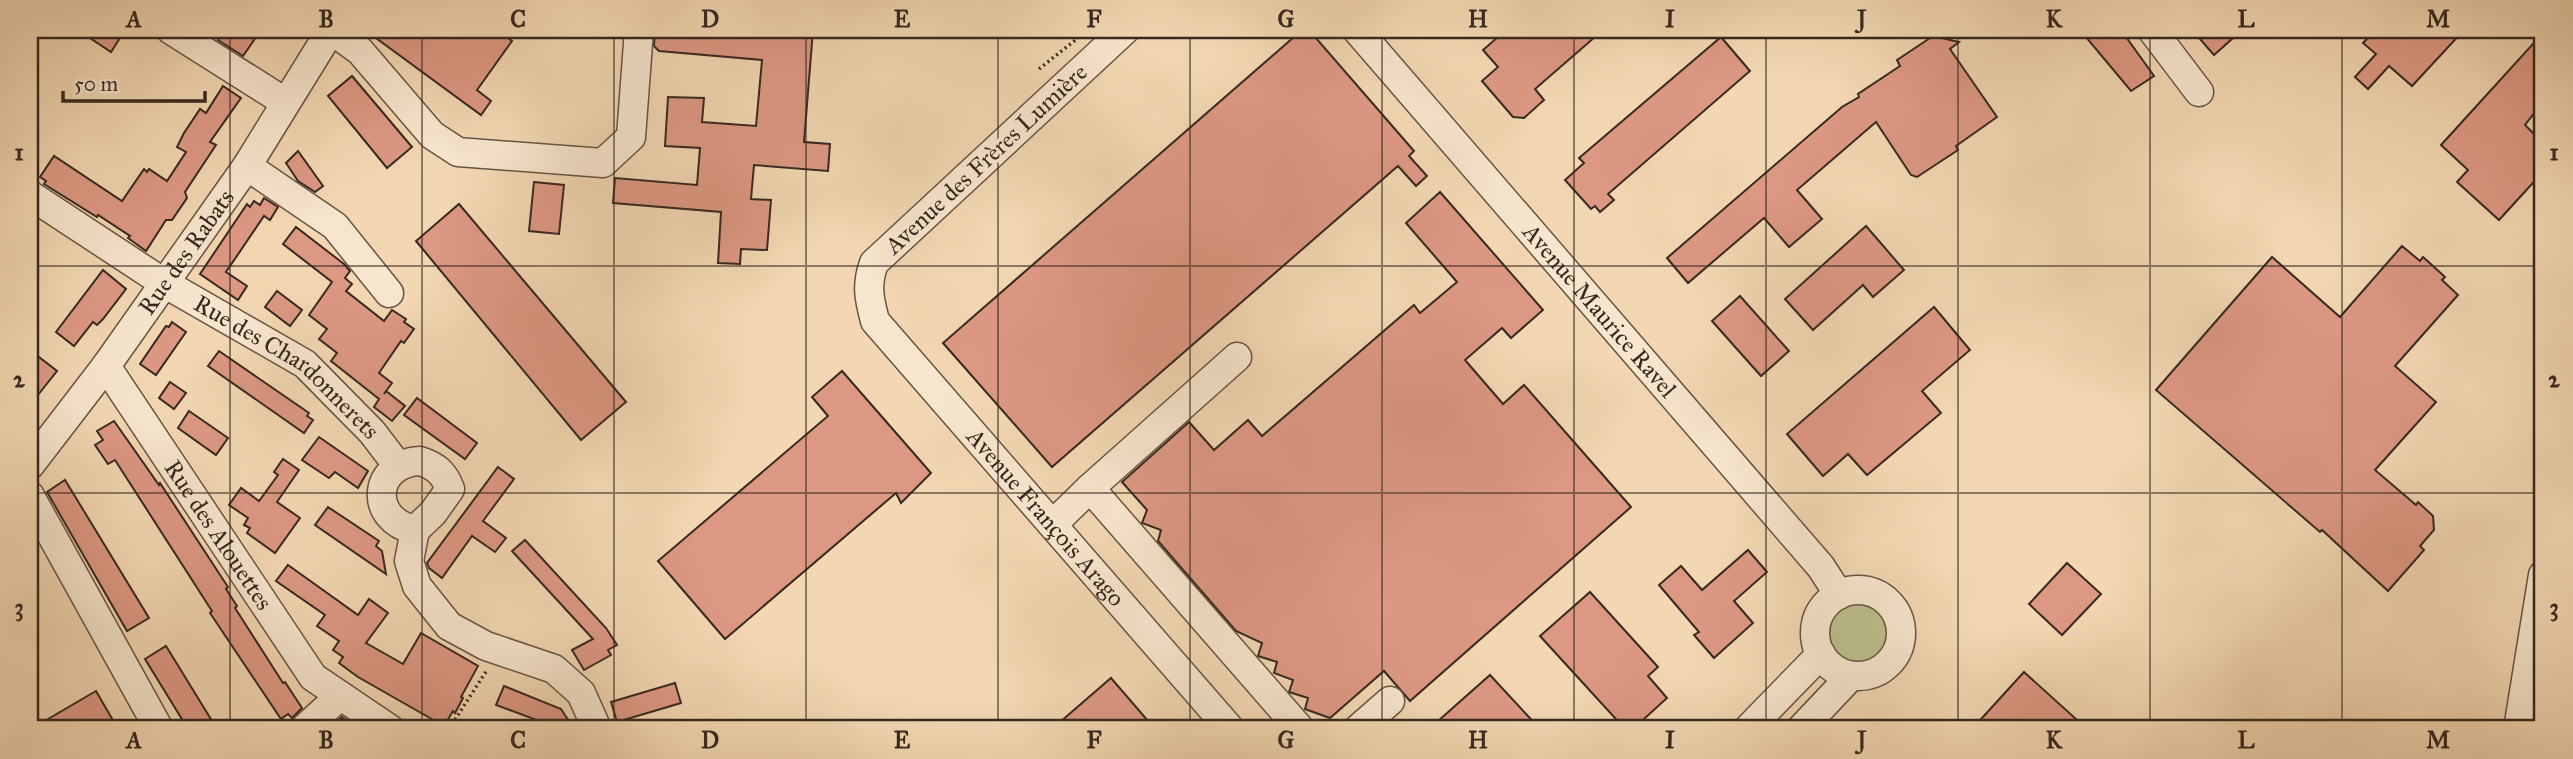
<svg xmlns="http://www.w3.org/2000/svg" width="2573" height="759" viewBox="0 0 2573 759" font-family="'IM FELL Great Primer',serif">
	<rect width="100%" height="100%" fill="#f2d7b2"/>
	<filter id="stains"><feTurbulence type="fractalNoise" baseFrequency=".00286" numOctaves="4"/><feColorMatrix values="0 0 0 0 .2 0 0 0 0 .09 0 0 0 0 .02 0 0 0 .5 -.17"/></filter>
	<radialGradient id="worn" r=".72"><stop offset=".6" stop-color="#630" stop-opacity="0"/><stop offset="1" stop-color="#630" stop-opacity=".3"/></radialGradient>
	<circle fill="#bcbe8b" stroke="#7a7356" stroke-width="2" cx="1858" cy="633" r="31"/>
	<g fill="#dd9883" stroke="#372821" stroke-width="2">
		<path d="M78,30H125L111,52Z"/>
		<path d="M225,30H261L243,56L218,40Z"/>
		<path d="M365,30H496L512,41L477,90L491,101L481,115Z"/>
		<path d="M655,30H813L804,142L830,144L828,171L754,165L751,199L771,200L767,250L741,249L740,264L718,263L721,212L613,203L615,178L697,185L700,148L665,146L668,97L704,98L702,122L756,126L762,60L659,51L654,46Z"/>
		<path d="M1302,30H1309L1414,151L1409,156L1427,176L1416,186L1398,166L1052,467L943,343Z"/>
		<path d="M1506,30H1603L1535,89L1544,100L1524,118L1513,117L1482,81L1498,67L1483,50Z"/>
		<path d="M2080,30H2121L2154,76L2131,91Z"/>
		<path d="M2209,30H2242L2214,55L2199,38Z"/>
		<path d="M2375,30H2464L2412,86L2389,66L2368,89L2355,77L2376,54L2363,43Z"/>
		<path d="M2543,33V89L2535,98L2542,103L2525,125L2543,143V172L2499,220L2457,182L2468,170L2441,145Z"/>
		<path d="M1933,36L1959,42L1950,49L1997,117L1956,146L1958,150L1917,177L1911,175L1876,122L1797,190L1822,219L1789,247L1764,218L1688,283L1667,258L1842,107L1859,97L1858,94L1900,66L1897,60Z"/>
		<path d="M1721,37L1750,71L1608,194L1614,200L1600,212L1595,206L1591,209L1565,180L1584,163L1579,158Z"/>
		<path d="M352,76L412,147L387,168L328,96Z"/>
		<path d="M223,86L241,98L210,142L216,145L185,192L187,198L172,220H166L146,251L128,238L130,236L98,215L97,217L44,184L46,181L40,177L54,156L122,201L144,169L147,172L149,169L167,181L186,152L177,147L184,133L200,109L206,113Z"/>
		<path d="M298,151L323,186L315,192L298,181L286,163Z"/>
		<path d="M534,182L564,185L559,234L529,231Z"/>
		<path d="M1440,192L1543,310L1511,338L1502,328L1465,360L1503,404L1524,385L1631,507L1410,701L1384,671L1330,718L1305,709L1308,698L1289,692L1293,680L1274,673L1277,662L1258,656L1262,643L1236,631L1158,541L1161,530L1142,523L1147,510L1122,482L1189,422L1214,450L1248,420L1262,436L1414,305L1420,313L1457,282L1406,223Z"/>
		<path d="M264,198L278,207L270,220L264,216L226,272L247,286L238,300L200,274L247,204L250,207L254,201L260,205Z"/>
		<path d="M459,204L626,402L581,440L416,241Z"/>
		<path d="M1866,226L1904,270L1873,297L1863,285L1813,330L1785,299Z"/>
		<path d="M296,227L344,264L350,271L345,278L352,284L346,291L384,321L392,310L406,319L404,322L414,329L404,343L401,341L379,373L392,383L384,394L386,391L405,406L392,421L374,407L379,399L331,361L337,353L319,339L327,329L309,315L332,282L283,244Z"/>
		<path d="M2402,246L2420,261L2423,257L2433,266L2445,277L2442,280L2458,295L2395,366L2436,402L2375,470L2416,505L2418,502L2433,516L2434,530L2420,546L2424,550L2388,591L2322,530L2320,532L2156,390L2272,257L2340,317Z"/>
		<path d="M103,270L126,289L103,319L97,325L93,322L74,346L56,332Z"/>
		<path d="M277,291L302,310L290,326L265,307Z"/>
		<path d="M1740,296L1789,351L1761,376L1712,321Z"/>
		<path d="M1934,307L1970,350L1922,391L1941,413L1867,475L1848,454L1823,476L1787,434Z"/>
		<path d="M172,322L186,332L156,375L140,364L166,326L169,327Z"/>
		<path d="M30,350L57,371L30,405Z"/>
		<path d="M219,351L309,413L307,416L313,420L304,433L208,366Z"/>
		<path d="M842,371L931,473L901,503L896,493L725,639L658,561L828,416L812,397Z"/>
		<path d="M170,382L186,393L174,409L159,398Z"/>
		<path d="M417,398L477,443L465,459L404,415Z"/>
		<path d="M189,411L228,438L216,455L178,428Z"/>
		<path d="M114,421L159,485L160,483L228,587L226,589L237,606L235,608L283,683L285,682L302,708L292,718L288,714L281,719L210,613L212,611L115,460L108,464L95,445L103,440L97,431Z"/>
		<path d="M319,437L368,471L358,488L335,472L329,478L302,460Z"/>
		<path d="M283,459L299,470L277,502L300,518L275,553L247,533L250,528L244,525L248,518L229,505L241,488L259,501L278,475L274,472Z"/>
		<path d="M498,467L514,479L483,521L506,538L495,552L472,536L442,578L429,568L427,563Z"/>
		<path d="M65,480L149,618L127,631L47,492Z"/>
		<path d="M328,507L379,541L376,546L382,551L386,574L315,525Z"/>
		<path d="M525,540L606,628L617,645L608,650L611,655L584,670L572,650L593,639L512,551Z"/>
		<path d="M1748,550L1767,572L1734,601L1753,623L1714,658L1694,635L1699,632L1659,585L1681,566L1702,590Z"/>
		<path d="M2067,563L2101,594L2062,635L2029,604Z"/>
		<path d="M288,565L358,615L369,599L388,613L366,643L403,664L421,633L478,666L461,697L463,698L455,713L453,711L444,726L358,677L339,663L343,657L333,650L339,641L317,626L325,615L276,581Z"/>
		<path d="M1590,592L1658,667L1648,676L1667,698L1633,729H1625L1540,636Z"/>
		<path d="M166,646L217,729H188L145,659Z"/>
		<path d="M2024,672L2087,729H1972Z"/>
		<path d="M1490,675L1540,729H1429Z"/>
		<path d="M1111,678L1155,729H1052Z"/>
		<path d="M675,683L681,703L617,722L611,702Z"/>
		<path d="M504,686L561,709L574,729H561L496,705Z"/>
		<path d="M96,691L118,729H31Z"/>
		<path d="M342,717L352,724L356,729H336L333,725Z"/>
	</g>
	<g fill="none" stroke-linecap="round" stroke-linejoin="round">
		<defs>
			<g id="minor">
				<path d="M171,30L285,102"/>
				<path d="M331,30L360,51L432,135L458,152L603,163L631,137L639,30"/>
				<path id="s1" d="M1125,30L874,263C866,285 869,298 875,321L1230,729"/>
				<path id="s2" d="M1357,30L1821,567L1839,595"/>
				<path d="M2152,30L2199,92"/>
				<path d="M247,166L335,226L389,293"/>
				<path id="s3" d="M30,195L164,283L305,364L372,432L398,466"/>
				<path id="s4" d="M106,366L313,677L390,729"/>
				<path d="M420,461C436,466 444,473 450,489L433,513L415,530C368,520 372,463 420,461Z"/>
				<path id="s5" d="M30,465L106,366L247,166L331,30"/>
				<path d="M1090,488L1237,357"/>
				<path d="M30,496L159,729"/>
				<path d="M1053,524L1090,488L1300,729"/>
				<path d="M415,530L409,561L417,586L449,626L486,646L554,669L581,693L597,729"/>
				<circle cx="1858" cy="633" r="43"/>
				<path d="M304,729L340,696"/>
				<path d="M1358,729L1390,701"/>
				<path d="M1748,729L1821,654"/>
				<path d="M1801,729L1851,676"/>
				<path d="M2518,729L2543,575"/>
			</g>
		</defs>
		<use href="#minor" stroke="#665445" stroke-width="31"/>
		<g stroke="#372821" stroke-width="3.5" stroke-dasharray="2 3.5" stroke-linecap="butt">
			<path d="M1039,69L1078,38L1079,30"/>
			<path d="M449,729L487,670"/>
		</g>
		<use href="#minor" stroke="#f7e5cd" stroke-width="28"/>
	</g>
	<path fill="none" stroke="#372821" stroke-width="2" stroke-opacity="0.55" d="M230,30V729M422,30V729M614,30V729M806,30V729M998,30V729M1190,30V729M1382,30V729M1574,30V729M1766,30V729M1958,30V729M2150,30V729M2342,30V729M30,266H2543M30,493H2543"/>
	<g text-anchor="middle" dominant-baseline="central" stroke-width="7" stroke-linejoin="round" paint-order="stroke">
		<g font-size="24" fill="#372821" stroke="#f7e5cd">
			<text transform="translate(986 159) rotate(-43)">Avenue des Frères Lumière</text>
			<text stroke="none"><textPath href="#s5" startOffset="264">Rue des Rabats</textPath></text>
			<text stroke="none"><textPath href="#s2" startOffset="371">Avenue Maurice Ravel</textPath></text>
			<text stroke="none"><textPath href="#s3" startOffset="310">Rue des Chardonnerets</textPath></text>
			<text stroke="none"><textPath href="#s1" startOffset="662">Avenue François Arago</textPath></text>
			<text stroke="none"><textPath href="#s4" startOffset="203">Rue des Alouettes</textPath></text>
		</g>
	</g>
	<rect width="2573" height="759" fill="none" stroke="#f2d7b2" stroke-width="77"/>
	<path d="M63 91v10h142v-10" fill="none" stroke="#372821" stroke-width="3.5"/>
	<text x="74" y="91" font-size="21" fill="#372821" stroke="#f7e5cd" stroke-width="5" paint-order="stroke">50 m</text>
	<rect x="38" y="38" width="2496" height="682" fill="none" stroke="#372821" stroke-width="2.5"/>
	<g font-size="23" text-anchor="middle" font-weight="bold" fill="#372821">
		<text x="134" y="27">A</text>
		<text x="326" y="27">B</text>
		<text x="518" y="27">C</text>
		<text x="710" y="27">D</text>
		<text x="902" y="27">E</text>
		<text x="1094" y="27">F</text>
		<text x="1286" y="27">G</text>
		<text x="1478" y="27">H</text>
		<text x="1670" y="27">I</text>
		<text x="1862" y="27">J</text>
		<text x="2054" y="27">K</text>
		<text x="2246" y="27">L</text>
		<text x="2438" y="27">M</text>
		<text x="19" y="160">1</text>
		<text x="2554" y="160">1</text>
		<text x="19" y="387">2</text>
		<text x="2554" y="387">2</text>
		<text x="19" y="615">3</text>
		<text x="2554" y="615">3</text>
		<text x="134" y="748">A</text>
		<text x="326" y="748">B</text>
		<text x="518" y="748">C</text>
		<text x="710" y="748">D</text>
		<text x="902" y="748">E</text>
		<text x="1094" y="748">F</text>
		<text x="1286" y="748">G</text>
		<text x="1478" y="748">H</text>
		<text x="1670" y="748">I</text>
		<text x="1862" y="748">J</text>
		<text x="2054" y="748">K</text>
		<text x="2246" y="748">L</text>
		<text x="2438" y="748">M</text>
	</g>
	<rect width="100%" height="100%" filter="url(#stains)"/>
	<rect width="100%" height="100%" fill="url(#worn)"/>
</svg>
